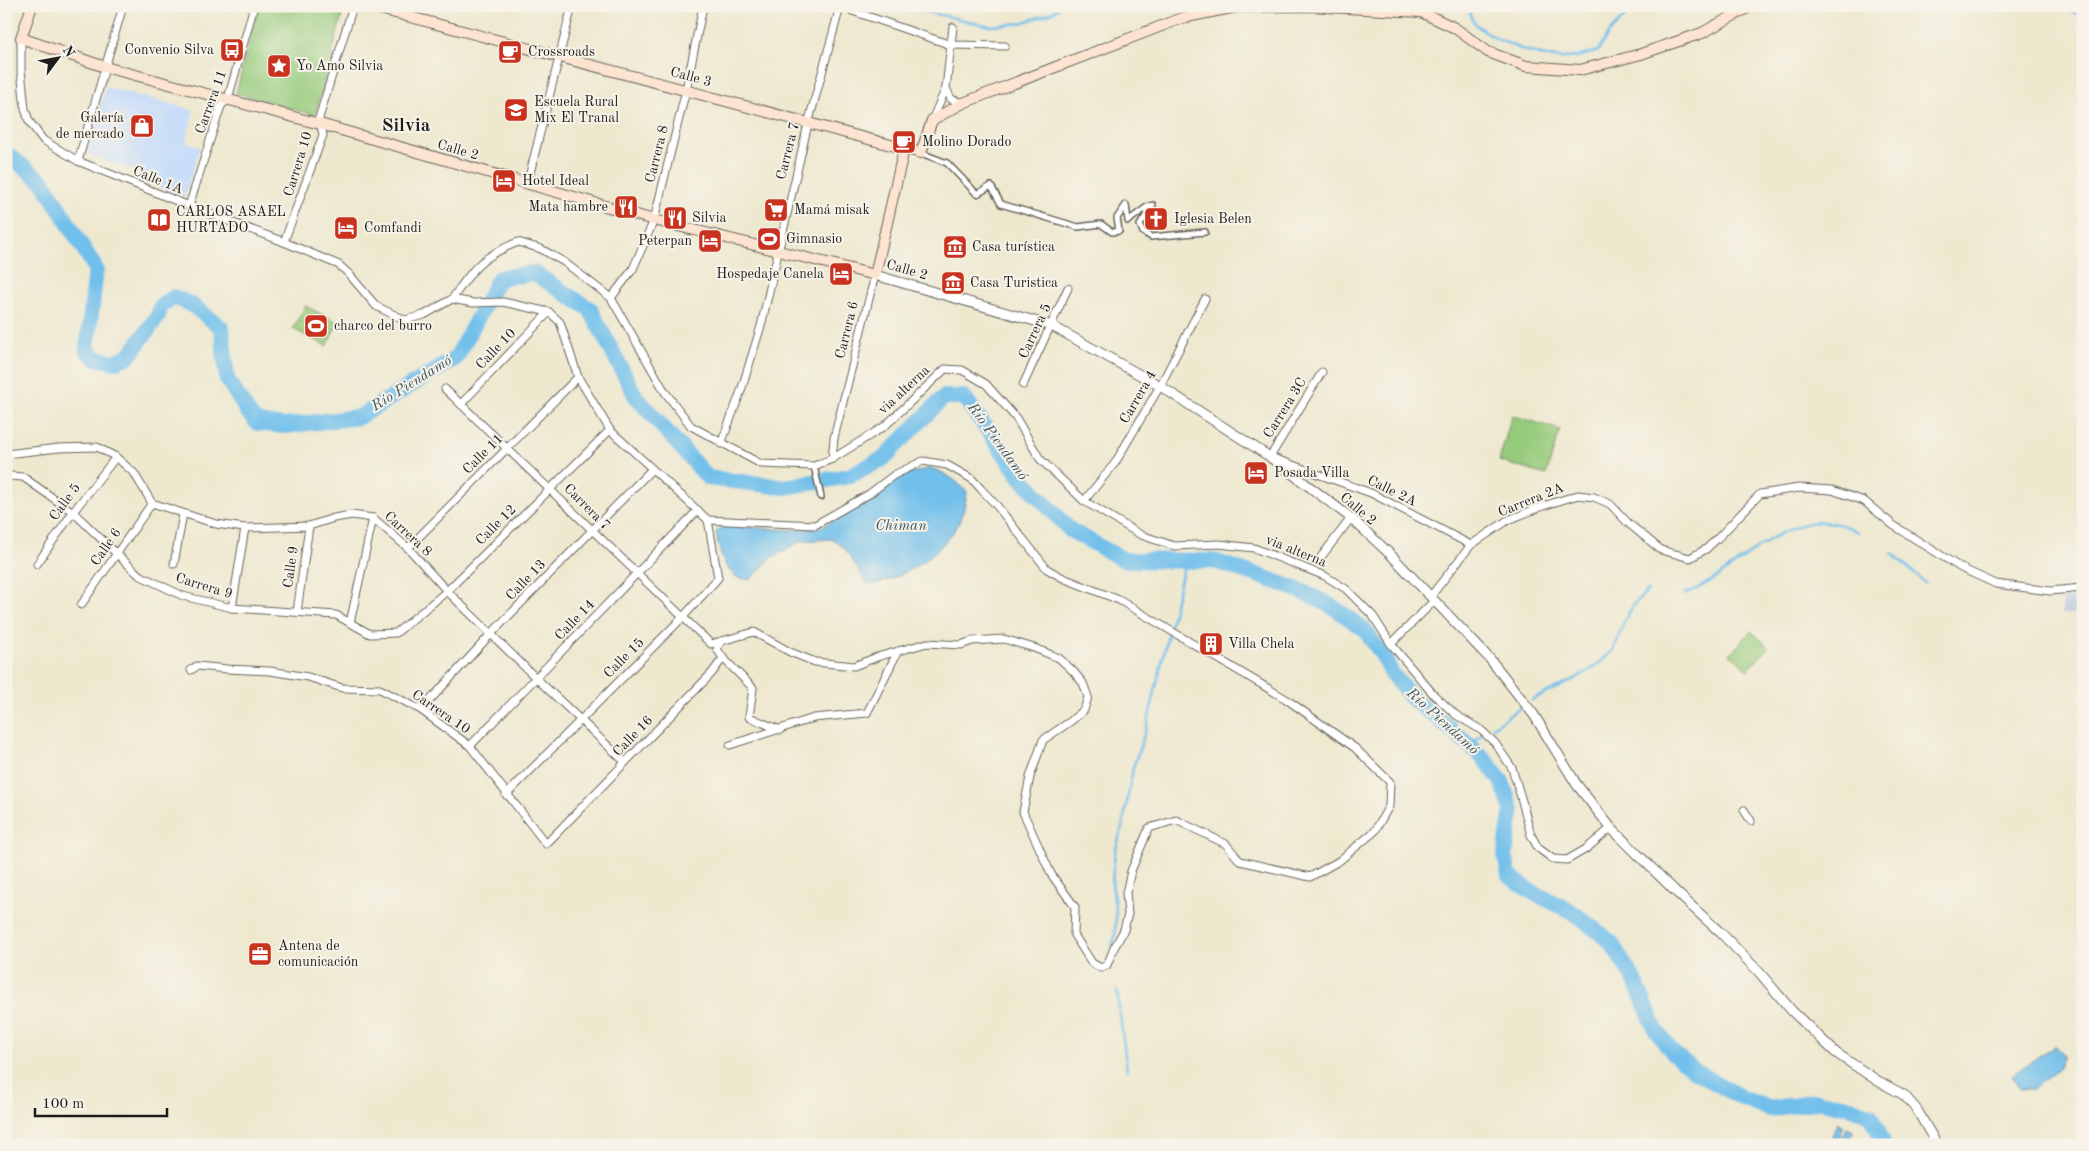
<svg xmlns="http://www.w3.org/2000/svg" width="2089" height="1151" viewBox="0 0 2089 1151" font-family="'Old Standard TT',serif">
	<rect width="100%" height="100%" fill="#f7f3e8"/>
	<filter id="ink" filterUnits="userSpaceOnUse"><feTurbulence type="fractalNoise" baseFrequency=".02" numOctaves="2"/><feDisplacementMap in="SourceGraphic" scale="10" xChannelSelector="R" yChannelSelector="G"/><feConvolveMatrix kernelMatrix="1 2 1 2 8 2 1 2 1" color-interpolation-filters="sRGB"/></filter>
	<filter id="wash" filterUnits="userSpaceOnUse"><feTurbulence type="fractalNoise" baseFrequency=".0096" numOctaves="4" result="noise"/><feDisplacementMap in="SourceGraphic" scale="20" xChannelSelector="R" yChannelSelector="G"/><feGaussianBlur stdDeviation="1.12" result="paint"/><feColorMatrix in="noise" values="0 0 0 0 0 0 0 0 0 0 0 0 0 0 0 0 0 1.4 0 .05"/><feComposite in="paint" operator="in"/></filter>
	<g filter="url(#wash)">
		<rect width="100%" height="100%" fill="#eee8cf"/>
		<path fill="#c8ddf9" d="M106,87L194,110L186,142L200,147L184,198L147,182L149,176L86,153Z"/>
		<path fill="#b6c6de" d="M2062,598L2082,599L2081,614H2062Z"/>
		<g fill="#97cb7b" stroke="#5a744c">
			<path d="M259,6H324L343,12L315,115L236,93Z"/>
			<path d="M305,306L338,322L327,346L293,329Z"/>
			<path d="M1512,415L1560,430L1546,475L1499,461Z"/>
			<path d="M1751,631L1769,647L1748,670L1730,654Z"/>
		</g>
		<g fill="#71bfeb" stroke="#466e84">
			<path d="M930,468C946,473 956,480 967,492C965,505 963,515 957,526C942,553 899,582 868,585L845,549L832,539L800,541L770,559L751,579C747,579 742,579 739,578C723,571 718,546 716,532L724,526L792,530L816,529L846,515L898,477Z"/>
			<path d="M2055,1045L2064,1056L2059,1068L2033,1089H2019L2012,1075Z"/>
			<path d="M1837,1123L1843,1125L1838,1142L1831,1140Z"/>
			<path d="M1847,1128L1853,1131L1848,1144L1841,1141Z"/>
		</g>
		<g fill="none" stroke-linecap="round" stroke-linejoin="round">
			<g stroke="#71bfeb" stroke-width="2.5">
				<path d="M901,6L990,26L1021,23L1051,13L1061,6"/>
				<path d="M1465,6L1468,8C1470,11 1471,16 1472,19C1483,38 1538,57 1560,58C1573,59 1586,55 1598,51L1608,34L1635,6"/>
				<path d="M2058,6L2083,16"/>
				<path d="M1892,553L1925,583"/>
				<path d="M1684,594C1742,575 1789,494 1858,532"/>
				<path d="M1532,700C1557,687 1592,674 1611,652C1618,644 1620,630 1625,620C1630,609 1639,598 1648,590"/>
				<path d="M1493,727L1521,707"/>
				<path d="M1469,744L1481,735"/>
				<path d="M1112,945L1115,935L1116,915L1112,883L1115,852L1123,824L1133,768L1147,726L1185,561"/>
				<path d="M1117,991L1127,1070"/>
			</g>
			<path stroke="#71bfeb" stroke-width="16" d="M6,153L43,182L96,269L87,350L96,358L114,362L129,356L158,316L161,306L174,297L192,305L222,328L227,379L247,411L257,423L284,426L359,417L456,358L499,278L534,273L590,309L636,397L708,478L785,487L849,476L883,459L944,397H964L1023,480L1070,530L1124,560L1214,561L1257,575L1301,591L1335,608L1365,630L1383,656L1392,674L1415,701L1469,744L1487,762L1502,782L1512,810L1505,854L1509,876L1532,892L1571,911L1610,941L1635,981L1656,1030L1673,1053L1695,1071L1742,1098L1770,1109L1817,1101L1847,1106L1871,1115L1884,1145"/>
		</g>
	</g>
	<g filter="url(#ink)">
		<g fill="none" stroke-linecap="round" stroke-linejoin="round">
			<defs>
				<g id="pedestrian">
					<path d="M921,153L947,163L977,194L991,186L1001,204L1078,227L1101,224L1112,232L1119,231L1117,218L1126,205L1128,221L1147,207L1153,205L1140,225L1143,232L1151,237L1205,232"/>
					<path d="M814,466L821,497"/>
				</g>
				<g id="minor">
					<path d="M838,6L951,45L1005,46"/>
					<path d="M21,38V70L25,109L29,121L43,140L78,161L189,206L284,242L339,265L349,274L376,306L405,320L424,315L452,299L473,303L503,302L549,312L560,322L578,377L610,430L708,520"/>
					<path d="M946,88L951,99L963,103"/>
					<path d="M932,120L946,88L953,27"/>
					<path d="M78,161L123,6"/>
					<path d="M527,185L572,6"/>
					<path d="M189,206L221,106L228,99L254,6"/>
					<path d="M284,242L323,135L319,118L353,6"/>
					<path d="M611,298L633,269L654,220L686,90L703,6"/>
					<path d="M452,299C474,267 481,257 518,242L541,249L564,262L611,298L665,392L691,426L761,464L814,466L832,459L885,426L945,369L962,370L986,384L1016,418L1040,459L1084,501L1141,535L1174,546L1219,544L1254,548L1325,576L1346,589L1373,616L1391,644L1434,695L1456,715L1481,730L1495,743L1512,768L1522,801L1531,835L1538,848L1553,859L1567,860L1586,849L1611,828"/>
					<path d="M1322,372L1270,457L1371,493L1471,545"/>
					<path d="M1023,385L1068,288"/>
					<path d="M445,389L711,644L754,632L790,652L815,662L854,666L877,657L927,643L961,645L972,641L1004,639L1034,648L1059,658L1073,671L1083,683L1088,697L1084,710L1071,721L1043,740L1030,777L1023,812L1051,874L1075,907L1074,935L1092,963L1101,968L1107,965L1114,948L1124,930L1128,914L1126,893L1131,871L1149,828L1176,820L1226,844L1240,861L1310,877L1339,861L1375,831L1389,806L1390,782L1355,748L1286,699L1119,600L1063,578L1047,569L997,506L981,489L972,479L947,465L923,461L894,475L869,494L815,525L708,520"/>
					<path d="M461,404L549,312"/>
					<path d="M721,444L741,391L761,326L808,124L840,7"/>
					<path d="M6,454L59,448L97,447L116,457L134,473L152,503L216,524L245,528L309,526L334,518L352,515L373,518L408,548L447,591L536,678L625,762"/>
					<path d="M832,459L834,438L875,275"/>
					<path d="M9,476L23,477L73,512L139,575L183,596L232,608L336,615L370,634L396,633L447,591L610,430"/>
					<path d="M1084,501L1115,463L1160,386L1205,299"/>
					<path d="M408,548L578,377"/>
					<path d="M1321,557L1351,518"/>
					<path d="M37,564L73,512L116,457"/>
					<path d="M174,564L183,514"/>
					<path d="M1430,597L1471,545L1508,520L1543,506L1578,495L1594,497L1610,504L1628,523L1661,550L1690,558L1706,549L1718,538L1760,494L1799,488L1832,490L1864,501L1893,525L1961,568L1996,584L2050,591L2083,588"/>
					<path d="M81,605L152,503"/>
					<path d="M232,608L245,528"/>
					<path d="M297,612L309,526"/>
					<path d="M350,623L373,518"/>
					<path d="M1391,644L1434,601"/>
					<path d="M723,658L753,688L749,717L780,730"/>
					<path d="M191,670L197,666L227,669L270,671L308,677L342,688L380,689L421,710L470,746L546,844L712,673L723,658L717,649L721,641"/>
					<path d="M421,710L491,634L651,470"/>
					<path d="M730,745L814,718L867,713L898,651"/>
					<path d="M470,746L698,510"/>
					<path d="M506,795L683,617L718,578L708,520"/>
					<path d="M1744,810L1751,821"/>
				</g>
				<path id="tertiary" d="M875,275L1052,326L1160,386L1270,457L1351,518L1391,555L1490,659L1534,715L1577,785L1611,828L1675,891L1722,934L1759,972L1792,1011L1836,1053L1878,1081L1904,1095L1917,1110L1937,1145"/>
				<g id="secondary">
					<path d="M32,6L21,38L105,67L320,124L654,220L875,275L904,149"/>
					<path d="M369,6L921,153L932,120L963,103L1182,18L1236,7L1309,6L1421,12L1455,28L1488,52L1526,66L1580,70L1641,54L1702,33L1751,6"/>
				</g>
			</defs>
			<use href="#pedestrian" stroke="#66635b" stroke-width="8"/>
			<use href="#minor" stroke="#66635b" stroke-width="9"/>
			<use href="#tertiary" stroke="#66635b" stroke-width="11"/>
			<use href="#secondary" stroke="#66635b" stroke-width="12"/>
			<use href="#pedestrian" stroke="#fff" stroke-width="5"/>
			<use href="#minor" stroke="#fff" stroke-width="7"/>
			<use href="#tertiary" stroke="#fff" stroke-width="9"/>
			<use href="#secondary" stroke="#fde4d0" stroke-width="10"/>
		</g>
	</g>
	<defs>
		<symbol id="bus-square" viewBox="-11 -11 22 22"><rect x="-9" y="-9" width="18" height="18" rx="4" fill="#c8321e" stroke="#f7f3e8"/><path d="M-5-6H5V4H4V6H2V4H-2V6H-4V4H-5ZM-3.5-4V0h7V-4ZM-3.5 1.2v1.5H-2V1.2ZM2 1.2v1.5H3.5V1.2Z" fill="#fff"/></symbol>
		<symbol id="cafe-square" viewBox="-11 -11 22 22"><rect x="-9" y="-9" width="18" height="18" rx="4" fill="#c8321e" stroke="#f7f3e8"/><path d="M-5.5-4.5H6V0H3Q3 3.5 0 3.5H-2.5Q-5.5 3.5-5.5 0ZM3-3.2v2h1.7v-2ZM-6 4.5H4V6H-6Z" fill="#fff"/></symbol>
		<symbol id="sight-square" viewBox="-11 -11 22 22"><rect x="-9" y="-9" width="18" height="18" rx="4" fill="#c8321e" stroke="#f7f3e8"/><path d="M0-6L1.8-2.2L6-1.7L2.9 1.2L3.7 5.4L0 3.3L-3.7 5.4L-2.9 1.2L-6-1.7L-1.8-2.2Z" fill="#fff"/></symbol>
		<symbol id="school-square" viewBox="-11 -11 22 22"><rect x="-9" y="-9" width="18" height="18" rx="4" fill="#c8321e" stroke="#f7f3e8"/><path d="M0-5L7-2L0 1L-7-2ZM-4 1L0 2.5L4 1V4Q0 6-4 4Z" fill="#fff"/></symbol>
		<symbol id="shop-square" viewBox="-11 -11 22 22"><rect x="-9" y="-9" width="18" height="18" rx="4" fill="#c8321e" stroke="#f7f3e8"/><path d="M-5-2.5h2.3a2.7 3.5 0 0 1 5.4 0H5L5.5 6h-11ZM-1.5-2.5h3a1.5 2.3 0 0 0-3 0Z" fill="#fff"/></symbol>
		<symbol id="hotel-square" viewBox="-11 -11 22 22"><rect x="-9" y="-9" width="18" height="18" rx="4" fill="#c8321e" stroke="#f7f3e8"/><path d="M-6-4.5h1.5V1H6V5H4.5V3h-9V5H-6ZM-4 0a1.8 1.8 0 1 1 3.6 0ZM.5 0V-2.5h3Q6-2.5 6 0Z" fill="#fff"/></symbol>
		<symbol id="restaurant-square" viewBox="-11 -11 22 22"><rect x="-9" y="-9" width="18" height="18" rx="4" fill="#c8321e" stroke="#f7f3e8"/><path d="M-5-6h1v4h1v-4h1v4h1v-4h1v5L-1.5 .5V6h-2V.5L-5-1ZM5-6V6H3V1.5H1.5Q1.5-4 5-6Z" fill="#fff"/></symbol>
		<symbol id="supermarket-square" viewBox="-11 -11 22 22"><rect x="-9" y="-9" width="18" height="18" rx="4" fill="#c8321e" stroke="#f7f3e8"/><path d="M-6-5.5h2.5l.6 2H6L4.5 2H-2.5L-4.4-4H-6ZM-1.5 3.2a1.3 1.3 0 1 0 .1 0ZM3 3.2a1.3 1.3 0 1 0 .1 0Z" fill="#fff"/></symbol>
		<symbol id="church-square" viewBox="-11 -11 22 22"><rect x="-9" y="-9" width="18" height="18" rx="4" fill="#c8321e" stroke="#f7f3e8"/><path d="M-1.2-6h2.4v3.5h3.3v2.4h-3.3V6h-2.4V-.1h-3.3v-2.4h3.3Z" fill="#fff"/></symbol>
		<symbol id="library-square" viewBox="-11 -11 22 22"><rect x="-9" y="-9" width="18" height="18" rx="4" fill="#c8321e" stroke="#f7f3e8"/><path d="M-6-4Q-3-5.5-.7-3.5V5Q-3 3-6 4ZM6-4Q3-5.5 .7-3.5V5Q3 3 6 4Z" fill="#fff"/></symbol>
		<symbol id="stadium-square" viewBox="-11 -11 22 22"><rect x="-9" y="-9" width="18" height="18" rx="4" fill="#c8321e" stroke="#f7f3e8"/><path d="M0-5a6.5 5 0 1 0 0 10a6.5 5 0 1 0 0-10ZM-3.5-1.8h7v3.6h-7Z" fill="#fff"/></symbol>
		<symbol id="museum-square" viewBox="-11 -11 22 22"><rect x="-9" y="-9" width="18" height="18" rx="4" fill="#c8321e" stroke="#f7f3e8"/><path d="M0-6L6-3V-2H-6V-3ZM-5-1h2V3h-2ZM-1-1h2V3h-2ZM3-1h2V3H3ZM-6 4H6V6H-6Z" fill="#fff"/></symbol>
		<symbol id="building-square" viewBox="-11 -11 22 22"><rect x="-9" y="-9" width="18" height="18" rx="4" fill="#c8321e" stroke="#f7f3e8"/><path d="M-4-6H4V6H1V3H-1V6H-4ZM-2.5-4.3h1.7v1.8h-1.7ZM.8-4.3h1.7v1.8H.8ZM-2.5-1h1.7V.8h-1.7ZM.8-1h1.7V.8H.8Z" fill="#fff"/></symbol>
		<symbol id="office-square" viewBox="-11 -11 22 22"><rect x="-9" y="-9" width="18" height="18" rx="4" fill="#c8321e" stroke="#f7f3e8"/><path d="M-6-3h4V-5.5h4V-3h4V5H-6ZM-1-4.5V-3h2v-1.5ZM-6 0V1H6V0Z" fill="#fff"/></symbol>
	</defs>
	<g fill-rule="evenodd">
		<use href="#bus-square" x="218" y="36" width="28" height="28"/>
		<use href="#cafe-square" x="496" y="38" width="28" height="28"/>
		<use href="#sight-square" x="265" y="52" width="28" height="28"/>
		<use href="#school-square" x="502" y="96" width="28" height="28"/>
		<use href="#shop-square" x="128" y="112" width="28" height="28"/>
		<use href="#cafe-square" x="890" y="128" width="28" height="28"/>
		<use href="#hotel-square" x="490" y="167" width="28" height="28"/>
		<use href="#restaurant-square" x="612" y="193" width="28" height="28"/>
		<use href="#supermarket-square" x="762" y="196" width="28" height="28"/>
		<use href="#restaurant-square" x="661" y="204" width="28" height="28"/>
		<use href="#church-square" x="1142" y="205" width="28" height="28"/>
		<use href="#library-square" x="145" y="206" width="28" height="28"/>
		<use href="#hotel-square" x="332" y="214" width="28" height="28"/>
		<use href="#stadium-square" x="755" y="225" width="28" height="28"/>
		<use href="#hotel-square" x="696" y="227" width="28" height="28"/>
		<use href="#museum-square" x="941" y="233" width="28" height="28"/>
		<use href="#hotel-square" x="827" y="260" width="28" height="28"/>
		<use href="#museum-square" x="939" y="269" width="28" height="28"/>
		<use href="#stadium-square" x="302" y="312" width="28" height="28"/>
		<use href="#hotel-square" x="1242" y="459" width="28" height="28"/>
		<use href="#building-square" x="1197" y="630" width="28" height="28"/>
		<use href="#office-square" x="246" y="940" width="28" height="28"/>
	</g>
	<g text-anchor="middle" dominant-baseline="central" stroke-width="4" stroke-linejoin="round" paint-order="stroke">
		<g font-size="14" fill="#1c1c1c" stroke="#f7f3e8" text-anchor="start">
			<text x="214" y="50" text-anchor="end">Convenio Silva</text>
			<text x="528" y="52">Crossroads</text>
			<text x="296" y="66">Yo Amo Silvia</text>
			<text x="534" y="102">Escuela Rural<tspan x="534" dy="16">Mix El Tranal</tspan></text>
			<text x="124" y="118" text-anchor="end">Galería<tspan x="124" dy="16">de mercado</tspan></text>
			<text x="922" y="142">Molino Dorado</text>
			<text x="522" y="181">Hotel Ideal</text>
			<text x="608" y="207" text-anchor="end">Mata hambre</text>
			<text x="794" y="210">Mamá misak</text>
			<text x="176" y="212">CARLOS ASAEL<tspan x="176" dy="16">HURTADO</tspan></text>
			<text x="692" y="218">Silvia</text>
			<text x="1174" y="219">Iglesia Belen</text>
			<text x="364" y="228">Comfandi</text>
			<text x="786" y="239">Gimnasio</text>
			<text x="692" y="241" text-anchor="end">Peterpan</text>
			<text x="972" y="247">Casa turística</text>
			<text x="824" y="274" text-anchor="end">Hospedaje Canela</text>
			<text x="970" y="283">Casa Turistica</text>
			<text x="334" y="326">charco del burro</text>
			<text x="1274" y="473">Posada Villa</text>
			<text x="1228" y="644">Villa Chela</text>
			<text x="278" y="946">Antena de<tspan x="278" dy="16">comunicación</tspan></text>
		</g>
		<g font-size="14" fill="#1c1c1c" stroke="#f7f3e8">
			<text transform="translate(691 77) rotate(15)">Calle 3</text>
			<text transform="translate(211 102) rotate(-70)">Carrera 11</text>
			<text transform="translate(458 150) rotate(16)">Calle 2</text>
			<text transform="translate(788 151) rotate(-76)">Carrera 7</text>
			<text transform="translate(657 154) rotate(-76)">Carrera 8</text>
			<text transform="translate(298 164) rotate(-73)">Carrera 10</text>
			<text transform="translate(158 180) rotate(22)">Calle 1A</text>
			<text transform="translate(907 270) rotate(16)">Calle 2</text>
			<text transform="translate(847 330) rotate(-76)">Carrera 6</text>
			<text transform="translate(1035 331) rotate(-65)">Carrera 5</text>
			<text transform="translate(496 349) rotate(-46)">Calle 10</text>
			<text transform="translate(904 390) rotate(-43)">via alterna</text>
			<text transform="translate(1138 397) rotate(-60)">Carrera 4</text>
			<text transform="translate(1285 408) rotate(-58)">Carrera 3C</text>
			<text transform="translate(483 454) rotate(-45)">Calle 11</text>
			<text transform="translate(1392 491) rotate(26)">Calle 2A</text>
			<text transform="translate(1531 500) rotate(-22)">Carrera 2A</text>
			<text transform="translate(65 502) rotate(-54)">Calle 5</text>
			<text transform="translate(587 507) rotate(45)">Carrera 7</text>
			<text transform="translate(1358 509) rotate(40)">Calle 2</text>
			<text transform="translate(496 525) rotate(-45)">Calle 12</text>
			<text transform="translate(408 534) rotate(43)">Carrera 8</text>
			<text transform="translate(106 547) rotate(-55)">Calle 6</text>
			<text transform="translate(1296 551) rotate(22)">via alterna</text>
			<text transform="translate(291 567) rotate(-82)">Calle 9</text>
			<text transform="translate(526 580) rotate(-46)">Calle 13</text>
			<text transform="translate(204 586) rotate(17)">Carrera 9</text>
			<text transform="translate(575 620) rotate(-46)">Calle 14</text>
			<text transform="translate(624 658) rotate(-45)">Calle 15</text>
			<text transform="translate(441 712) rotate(34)">Carrera 10</text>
			<text transform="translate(633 736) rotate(-46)">Calle 16</text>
		</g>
		<g font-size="15" font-style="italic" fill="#3a5564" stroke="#f7f3e8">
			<text transform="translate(412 384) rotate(-32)">Río Piendamó</text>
			<text transform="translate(997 442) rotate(54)">Río Piendamó</text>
			<text x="901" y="526">Chiman</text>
			<text transform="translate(1442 722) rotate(42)">Río Piendamó</text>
		</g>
		<g font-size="19" font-weight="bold" fill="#1c1c1c" stroke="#f7f3e8">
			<text x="406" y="126">Silvia</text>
		</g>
	</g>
	<rect width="2089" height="1151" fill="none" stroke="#f7f3e8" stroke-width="25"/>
	<g transform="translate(58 58) rotate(58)" stroke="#f7f3e8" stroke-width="4" paint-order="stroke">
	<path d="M0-4L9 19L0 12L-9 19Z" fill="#1c1c1c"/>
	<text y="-8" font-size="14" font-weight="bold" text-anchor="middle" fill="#1c1c1c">N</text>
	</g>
	<path d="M35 1108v8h132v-8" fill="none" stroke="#1c1c1c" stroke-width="2.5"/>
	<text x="42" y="1108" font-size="15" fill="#1c1c1c" stroke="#f7f3e8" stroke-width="4" paint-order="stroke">100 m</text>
</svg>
